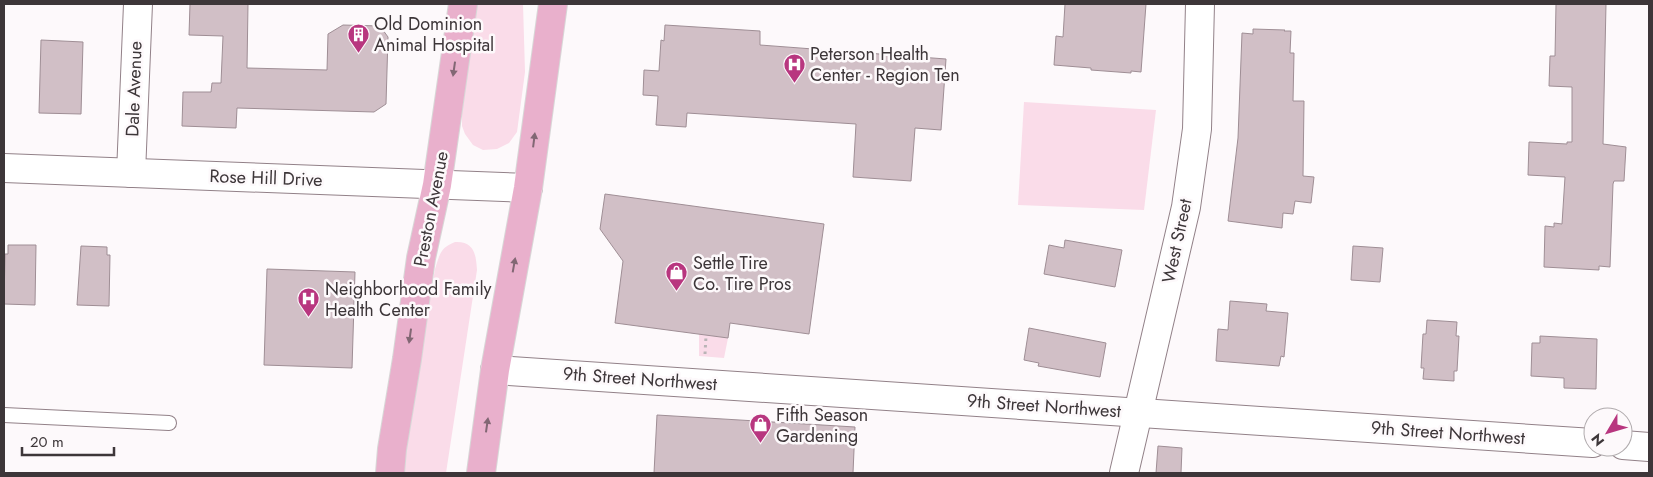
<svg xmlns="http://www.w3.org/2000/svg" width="1653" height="477" viewBox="0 0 1653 477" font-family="Jost,sans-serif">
	<rect width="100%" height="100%" fill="#fdf9fb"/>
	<g fill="#fadce9">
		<path d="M477,4H523L525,72L517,132L509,143L497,149L483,150L473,145L465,134L462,126V113Z"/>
		<path d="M1024,102L1156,110L1144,210L1018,205Z"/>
		<path d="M455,242C474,241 476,254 477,270L446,473H403L410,418L435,269C440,254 440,248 455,242Z"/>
		<path d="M699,334L728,338L724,358L699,356Z"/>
	</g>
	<g fill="#d1bfc6" stroke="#9f8e95">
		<path d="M190,4H248L247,68L327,70L328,34L343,25L380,26L388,37L386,104L374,112L237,108L236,128L182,126L183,92H211L212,83H221L223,36L189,35Z"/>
		<path d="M1065,4H1146L1141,72L1131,71V73L1091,70V68L1054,65L1056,36L1063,37Z"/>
		<path d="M1556,4H1606L1603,144L1626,147L1624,181H1614L1613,184L1610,267L1599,266V270L1544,267L1545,226L1554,227V223L1562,224L1565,177L1528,175L1529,142L1567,144V142H1572V87L1549,86L1550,56H1555Z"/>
		<path d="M665,25L760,31V45L946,59L941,130L915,128L911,181L853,177L856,124L687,113L686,127L656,125L658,96L643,95L644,70L659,71L661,40L664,41Z"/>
		<path d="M1253,29L1285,30L1284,31H1291L1290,53H1294L1293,101H1304L1303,176L1314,177L1311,203L1295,201L1293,214L1283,213L1282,228L1228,221L1238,138L1242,33L1253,34Z"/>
		<path d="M41,40L83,42L81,114L39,113Z"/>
		<path d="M605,194L824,224L809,334L730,323L728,338L615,323L623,261L600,229Z"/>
		<path d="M1065,240L1122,250L1115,287L1044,274L1049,245L1064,248Z"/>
		<path d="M8,245H36L35,305L4,304L5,254H8Z"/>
		<path d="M81,246L107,247V255H110L109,306L77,305Z"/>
		<path d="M1353,246L1383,248L1380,282L1351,280Z"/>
		<path d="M267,269L355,272L352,368L264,365Z"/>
		<path d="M1230,301L1267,304L1266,311L1288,313L1284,357L1281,356L1279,366L1216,361L1218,329L1228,330Z"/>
		<path d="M1427,320L1457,322L1456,336H1459L1457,371H1454V381L1423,379L1424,368H1421L1423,334H1426Z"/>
		<path d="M1029,328L1106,343L1100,377L1038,366L1039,363L1024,360Z"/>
		<path d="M1540,336L1597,339L1596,389L1564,388V378L1531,376L1532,343H1540Z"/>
		<path d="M657,415L855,427L853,473H654Z"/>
		<path d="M1158,446L1182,448L1181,473H1156Z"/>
	</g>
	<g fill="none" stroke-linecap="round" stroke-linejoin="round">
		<defs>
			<path id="service" d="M4,415L169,423"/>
			<g id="minor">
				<path d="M131,173L138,4"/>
				<path d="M495,370L1593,443"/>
				<path d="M1623,445L1649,447"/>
				<path d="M1124,473L1186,207L1197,129L1200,4"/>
			</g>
			<path id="tertiary" d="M4,168L528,188"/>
			<g id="primary">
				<path d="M390,473L392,449L407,359L421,258L437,185L463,4"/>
				<path d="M481,473L495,370L528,188L553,4"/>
			</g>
		</defs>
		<use href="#service" stroke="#928188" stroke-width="16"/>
		<use href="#minor" stroke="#928188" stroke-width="30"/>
		<use href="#tertiary" stroke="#928188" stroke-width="30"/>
		<use href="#primary" stroke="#d8d7d7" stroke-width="30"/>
		<path stroke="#b9b4b6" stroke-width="3" stroke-dasharray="2.5 4" stroke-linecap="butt" d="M705,354L706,336"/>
		<use href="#service" stroke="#fff" stroke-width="14"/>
		<use href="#minor" stroke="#fff" stroke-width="28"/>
		<use href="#tertiary" stroke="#fff" stroke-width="28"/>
		<use href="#primary" stroke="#e9b0cc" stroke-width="28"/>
	</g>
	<defs><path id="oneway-solid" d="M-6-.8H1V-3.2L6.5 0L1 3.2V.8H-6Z" transform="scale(1.25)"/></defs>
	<g fill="#826774">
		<use href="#oneway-solid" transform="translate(454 69) rotate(98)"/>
		<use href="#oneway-solid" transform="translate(534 140) rotate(-83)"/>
		<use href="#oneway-solid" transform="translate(514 265) rotate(-80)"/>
		<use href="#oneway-solid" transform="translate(410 336) rotate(98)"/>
		<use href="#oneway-solid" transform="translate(487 425) rotate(-82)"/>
	</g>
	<defs>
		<symbol id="building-pin" viewBox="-11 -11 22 30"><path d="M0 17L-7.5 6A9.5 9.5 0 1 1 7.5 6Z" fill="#b8367f" stroke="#fdf9fb"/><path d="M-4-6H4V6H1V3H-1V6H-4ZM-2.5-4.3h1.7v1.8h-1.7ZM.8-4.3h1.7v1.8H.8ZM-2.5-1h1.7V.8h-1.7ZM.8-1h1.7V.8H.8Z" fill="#fff"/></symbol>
		<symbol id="hospital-pin" viewBox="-11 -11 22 30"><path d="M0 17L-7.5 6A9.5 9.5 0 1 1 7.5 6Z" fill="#b8367f" stroke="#fdf9fb"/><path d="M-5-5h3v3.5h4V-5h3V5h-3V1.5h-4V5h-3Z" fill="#fff"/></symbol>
		<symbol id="shop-pin" viewBox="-11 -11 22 30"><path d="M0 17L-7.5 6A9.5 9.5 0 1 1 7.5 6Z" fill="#b8367f" stroke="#fdf9fb"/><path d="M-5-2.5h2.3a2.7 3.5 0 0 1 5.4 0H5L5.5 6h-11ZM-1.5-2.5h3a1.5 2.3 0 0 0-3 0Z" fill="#fff"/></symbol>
	</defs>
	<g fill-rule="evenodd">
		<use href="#building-pin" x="346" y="22" width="25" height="34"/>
		<use href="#hospital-pin" x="782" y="52" width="25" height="34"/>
		<use href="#shop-pin" x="664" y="260" width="25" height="34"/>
		<use href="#hospital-pin" x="296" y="286" width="25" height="34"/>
		<use href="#shop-pin" x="748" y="412" width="25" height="34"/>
	</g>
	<g text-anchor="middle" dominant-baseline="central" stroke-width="5" stroke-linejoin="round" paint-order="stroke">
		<g font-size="18" fill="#3d3639" stroke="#fdf9fb" text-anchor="start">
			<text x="374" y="24">Old Dominion<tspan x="374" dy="21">Animal Hospital</tspan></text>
			<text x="810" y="54">Peterson Health<tspan x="810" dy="21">Center - Region Ten</tspan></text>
			<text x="693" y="263">Settle Tire<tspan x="693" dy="21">Co. Tire Pros</tspan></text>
			<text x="325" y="289">Neighborhood Family<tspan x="325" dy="21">Health Center</tspan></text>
			<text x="776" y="415">Fifth Season<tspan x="776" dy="21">Gardening</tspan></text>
		</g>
		<g font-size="18" fill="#3d3639" stroke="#fdf9fb">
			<text transform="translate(134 89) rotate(-88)">Dale Avenue</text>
			<text transform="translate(266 178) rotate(2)">Rose Hill Drive</text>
			<text transform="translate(431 209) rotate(-79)">Preston Avenue</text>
			<text transform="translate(1177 241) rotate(-78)">West Street</text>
			<text transform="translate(640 379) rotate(4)">9th Street Northwest</text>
			<text transform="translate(1044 406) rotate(4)">9th Street Northwest</text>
			<text transform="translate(1448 433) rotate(4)">9th Street Northwest</text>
		</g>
	</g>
	<rect width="1653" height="477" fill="none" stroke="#3d3639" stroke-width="10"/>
	<g transform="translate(1608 432) rotate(232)"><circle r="24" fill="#fdf9fb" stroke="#b0abad"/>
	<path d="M0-4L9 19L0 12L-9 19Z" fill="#b8367f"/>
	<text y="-8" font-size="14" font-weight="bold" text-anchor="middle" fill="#3d3639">N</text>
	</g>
	<path d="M22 447v8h92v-8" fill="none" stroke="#3d3639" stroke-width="2.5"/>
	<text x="30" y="447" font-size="15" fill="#3d3639" stroke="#fdf9fb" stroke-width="4" paint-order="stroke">20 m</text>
</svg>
